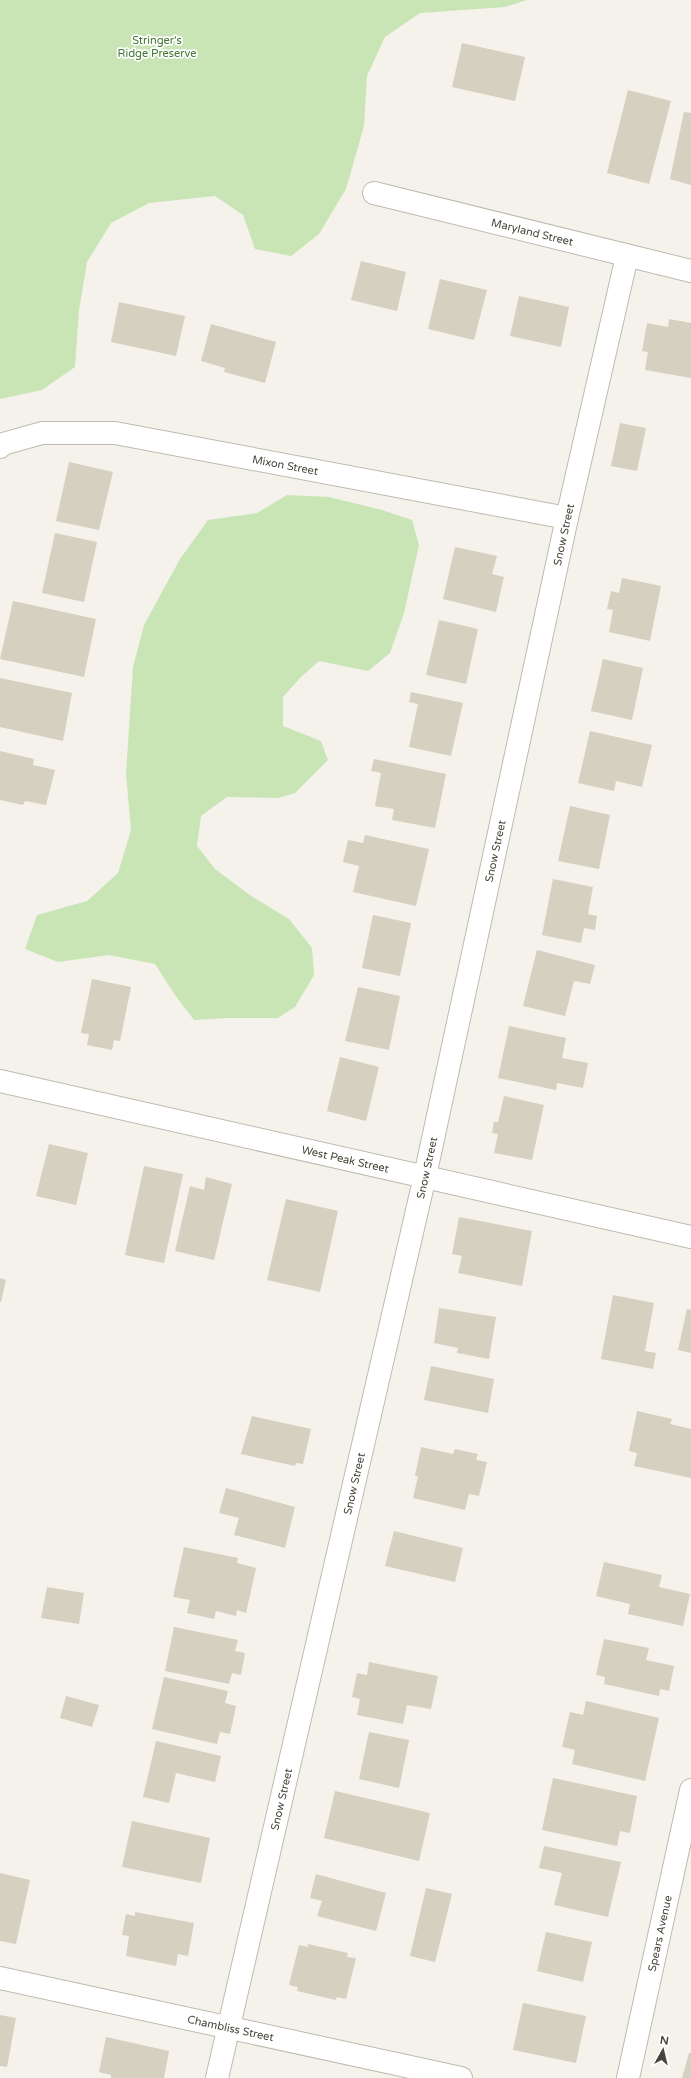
<svg xmlns="http://www.w3.org/2000/svg" width="691" height="2078" viewBox="0 0 691 2078" font-family="'Varela Round',sans-serif">
	<rect width="100%" height="100%" fill="#f4f2ea"/>
	<g fill="#c9e5b6">
		<path d="M0,0H527L505,7L420,13L385,37L367,76L364,126L346,189L319,234L291,256L255,249L243,215L215,196L149,203L111,223L87,262L79,310L75,367L42,390L0,399Z"/>
		<path d="M287,495L329,497L382,510L412,520L419,545L404,613L390,653L368,671L319,661L300,678L283,697V726L321,741L328,760L295,793L278,798L227,797L201,816L197,846L215,869L251,896L289,919L312,948L314,975L295,1007L278,1018H225L194,1020L175,995L155,964L109,955L58,962L25,949L37,915L87,901L118,873L131,830L126,774L133,667L144,625L180,559L208,520L257,513Z"/>
	</g>
	<g fill="#d5d0c0">
		<path d="M462,43L525,57L515,101L452,87Z"/>
		<path d="M628,90L671,101L649,184L607,173Z"/>
		<path d="M684,112L691,113V185L670,179Z"/>
		<path d="M361,261L406,272L397,311L351,300Z"/>
		<path d="M440,279L487,290L474,340L428,329Z"/>
		<path d="M519,296L569,307L561,347L510,336Z"/>
		<path d="M119,302L185,316L176,356L111,342Z"/>
		<path d="M669,319L691,323V378L645,370L648,352L642,351L647,323L668,327Z"/>
		<path d="M211,324L276,342L265,383L224,372L225,368L201,361Z"/>
		<path d="M620,423L646,428L637,471L611,466Z"/>
		<path d="M69,462L113,472L99,530L56,521Z"/>
		<path d="M55,533L97,542L84,602L42,593Z"/>
		<path d="M455,547L497,556L492,574L504,577L496,612L443,599Z"/>
		<path d="M622,578L661,586L650,641L609,632L613,610L607,609L611,591L619,593Z"/>
		<path d="M13,601L96,619L84,677L0,659Z"/>
		<path d="M439,620L478,629L466,684L426,675Z"/>
		<path d="M603,659L643,668L632,720L591,711Z"/>
		<path d="M0,678L72,693L63,741L0,727Z"/>
		<path d="M411,692L463,703L451,756L409,747L418,704L409,702Z"/>
		<path d="M590,731L652,745L642,787L616,781L614,791L578,783Z"/>
		<path d="M0,751L34,759L33,765L55,770L46,805L25,801L23,805L0,800Z"/>
		<path d="M374,759L446,774L435,828L392,820L394,809L375,806L381,773L371,771Z"/>
		<path d="M570,806L610,815L599,869L558,861Z"/>
		<path d="M365,835L429,849L416,906L353,892L359,866L343,862L348,840L363,843Z"/>
		<path d="M553,879L593,887L588,914L597,916L595,930L584,928L581,943L542,935Z"/>
		<path d="M373,915L411,923L400,976L362,968Z"/>
		<path d="M537,950L595,965L590,984L574,981L565,1016L523,1006Z"/>
		<path d="M92,979L131,987L120,1041L114,1040L112,1050L87,1045L89,1034L81,1033Z"/>
		<path d="M358,987L400,996L389,1050L345,1041Z"/>
		<path d="M509,1026L566,1038L562,1058L588,1063L583,1088L557,1083L556,1090L498,1078Z"/>
		<path d="M340,1057L379,1067L366,1121L327,1111Z"/>
		<path d="M504,1096L544,1105L532,1160L494,1153L498,1134L492,1133L494,1122H498Z"/>
		<path d="M49,1144L88,1153L76,1205L36,1196Z"/>
		<path d="M144,1166L183,1174L164,1263L125,1255Z"/>
		<path d="M206,1177L232,1184L214,1260L175,1251L190,1186L204,1190Z"/>
		<path d="M286,1199L338,1211L320,1292L267,1280Z"/>
		<path d="M459,1217L532,1231L522,1286L458,1273L462,1256L452,1254Z"/>
		<path d="M0,1278L6,1280L1,1302H0Z"/>
		<path d="M613,1295L654,1303L645,1351L656,1353L653,1369L601,1359Z"/>
		<path d="M439,1308L496,1317L489,1359L457,1353L458,1348L434,1343Z"/>
		<path d="M687,1309L691,1310V1353L678,1350Z"/>
		<path d="M431,1366L494,1379L488,1413L424,1400Z"/>
		<path d="M637,1411L672,1419L670,1424L691,1429V1478L634,1466L637,1453L629,1451Z"/>
		<path d="M252,1416L311,1429L303,1464L296,1463L295,1466L241,1454Z"/>
		<path d="M421,1447L453,1454L455,1449L478,1454L476,1460L487,1462L479,1496L469,1494L465,1510L413,1498L418,1476H415Z"/>
		<path d="M226,1488L295,1507L285,1548L234,1535L239,1518L219,1513Z"/>
		<path d="M394,1531L463,1548L455,1582L385,1566Z"/>
		<path d="M184,1547L238,1558L237,1563L256,1568L246,1613L237,1610L236,1616L216,1611L214,1619L187,1613L190,1600L173,1597Z"/>
		<path d="M604,1562L662,1575L659,1587L690,1594L683,1626L628,1614L630,1604L596,1596Z"/>
		<path d="M47,1587L84,1593L79,1624L41,1618Z"/>
		<path d="M174,1627L238,1640L235,1651L245,1653L241,1675L232,1673L229,1684L165,1671Z"/>
		<path d="M604,1639L649,1648L646,1660L674,1666L669,1691L660,1689L659,1696L604,1684L605,1677L596,1675Z"/>
		<path d="M369,1662L438,1676L431,1709L407,1705L403,1724L357,1715L360,1699L352,1697L357,1673L367,1675Z"/>
		<path d="M164,1677L228,1691L225,1703L236,1706L230,1734L220,1732L217,1744L152,1729Z"/>
		<path d="M66,1696L99,1705L92,1727L60,1718Z"/>
		<path d="M586,1701L659,1718L645,1781L572,1764L575,1750L562,1747L570,1712L583,1715Z"/>
		<path d="M369,1732L409,1740L399,1788L359,1779Z"/>
		<path d="M156,1741L221,1756L215,1782L176,1773L169,1803L143,1797Z"/>
		<path d="M553,1778L637,1796L630,1833L620,1831L617,1846L542,1830Z"/>
		<path d="M335,1791L430,1813L419,1861L324,1838Z"/>
		<path d="M132,1821L210,1838L201,1883L122,1867Z"/>
		<path d="M544,1846L621,1862L608,1917L554,1905L562,1873L539,1868Z"/>
		<path d="M0,1873L30,1880L16,1944L0,1941Z"/>
		<path d="M316,1874L386,1893L376,1931L317,1916L322,1901L310,1898Z"/>
		<path d="M426,1888L452,1894L435,1962L410,1956Z"/>
		<path d="M135,1912L194,1923L188,1956L178,1954L176,1966L126,1956L129,1936L122,1935L126,1914L135,1916Z"/>
		<path d="M546,1932L592,1942L583,1982L537,1971Z"/>
		<path d="M308,1944L348,1953L347,1957L356,1958L346,1999L337,1997L336,2000L297,1991L298,1987L289,1985L299,1945L308,1947Z"/>
		<path d="M523,2003L586,2016L576,2063L513,2050Z"/>
		<path d="M0,2015L16,2018L7,2067L0,2066Z"/>
		<path d="M106,2037L169,2051L164,2078H111V2075L99,2072Z"/>
		<path d="M689,2053H691V2078H682Z"/>
	</g>
	<g fill="none" stroke-linecap="round" stroke-linejoin="round">
		<defs>
			<g id="street">
				<path id="s1" d="M374,193L691,271"/>
				<path id="s2" d="M0,447L3,444L42,433H115L567,518"/>
				<path id="s3" d="M0,1081L691,1237"/>
				<path id="s4" d="M0,1978L461,2078"/>
				<path id="s5" d="M217,2078L425,1176L567,518L627,256"/>
				<path id="s6" d="M628,2078L691,1790"/>
			</g>
		</defs>
		<use href="#street" stroke="#bfbbad" stroke-width="24"/>
		<use href="#street" stroke="#fff" stroke-width="22"/>
	</g>
	<g text-anchor="middle" dominant-baseline="central" stroke-width="3.5" stroke-linejoin="round" paint-order="stroke">
		<g font-size="11" fill="#3f762f" stroke="#fff">
			<text x="157" y="40">Stringer's<tspan x="157" dy="13">Ridge Preserve</tspan></text>
		</g>
		<g font-size="11" fill="#474439" stroke="#fff">
			<text stroke="none"><textPath href="#s1" startOffset="163">Maryland Street</textPath></text>
			<text stroke="none"><textPath href="#s2" startOffset="291">Mixon Street</textPath></text>
			<text stroke="none"><textPath href="#s5" startOffset="1582">Snow Street</textPath></text>
			<text stroke="none"><textPath href="#s5" startOffset="1258">Snow Street</textPath></text>
			<text stroke="none"><textPath href="#s3" startOffset="354">West Peak Street</textPath></text>
			<text stroke="none"><textPath href="#s5" startOffset="934">Snow Street</textPath></text>
			<text stroke="none"><textPath href="#s5" startOffset="610">Snow Street</textPath></text>
			<text stroke="none"><textPath href="#s5" startOffset="286">Snow Street</textPath></text>
			<text stroke="none"><textPath href="#s6" startOffset="148">Spears Avenue</textPath></text>
			<text stroke="none"><textPath href="#s4" startOffset="236">Chambliss Street</textPath></text>
		</g>
	</g>
	<g transform="translate(663 2050) rotate(8)" stroke="#ffffff" stroke-width="3" paint-order="stroke">
	<path d="M0-3L7 15L0 10L-7 15Z" fill="#474439"/>
	<text y="-6" font-size="11" font-weight="bold" text-anchor="middle" fill="#474439">N</text>
	</g>
</svg>
